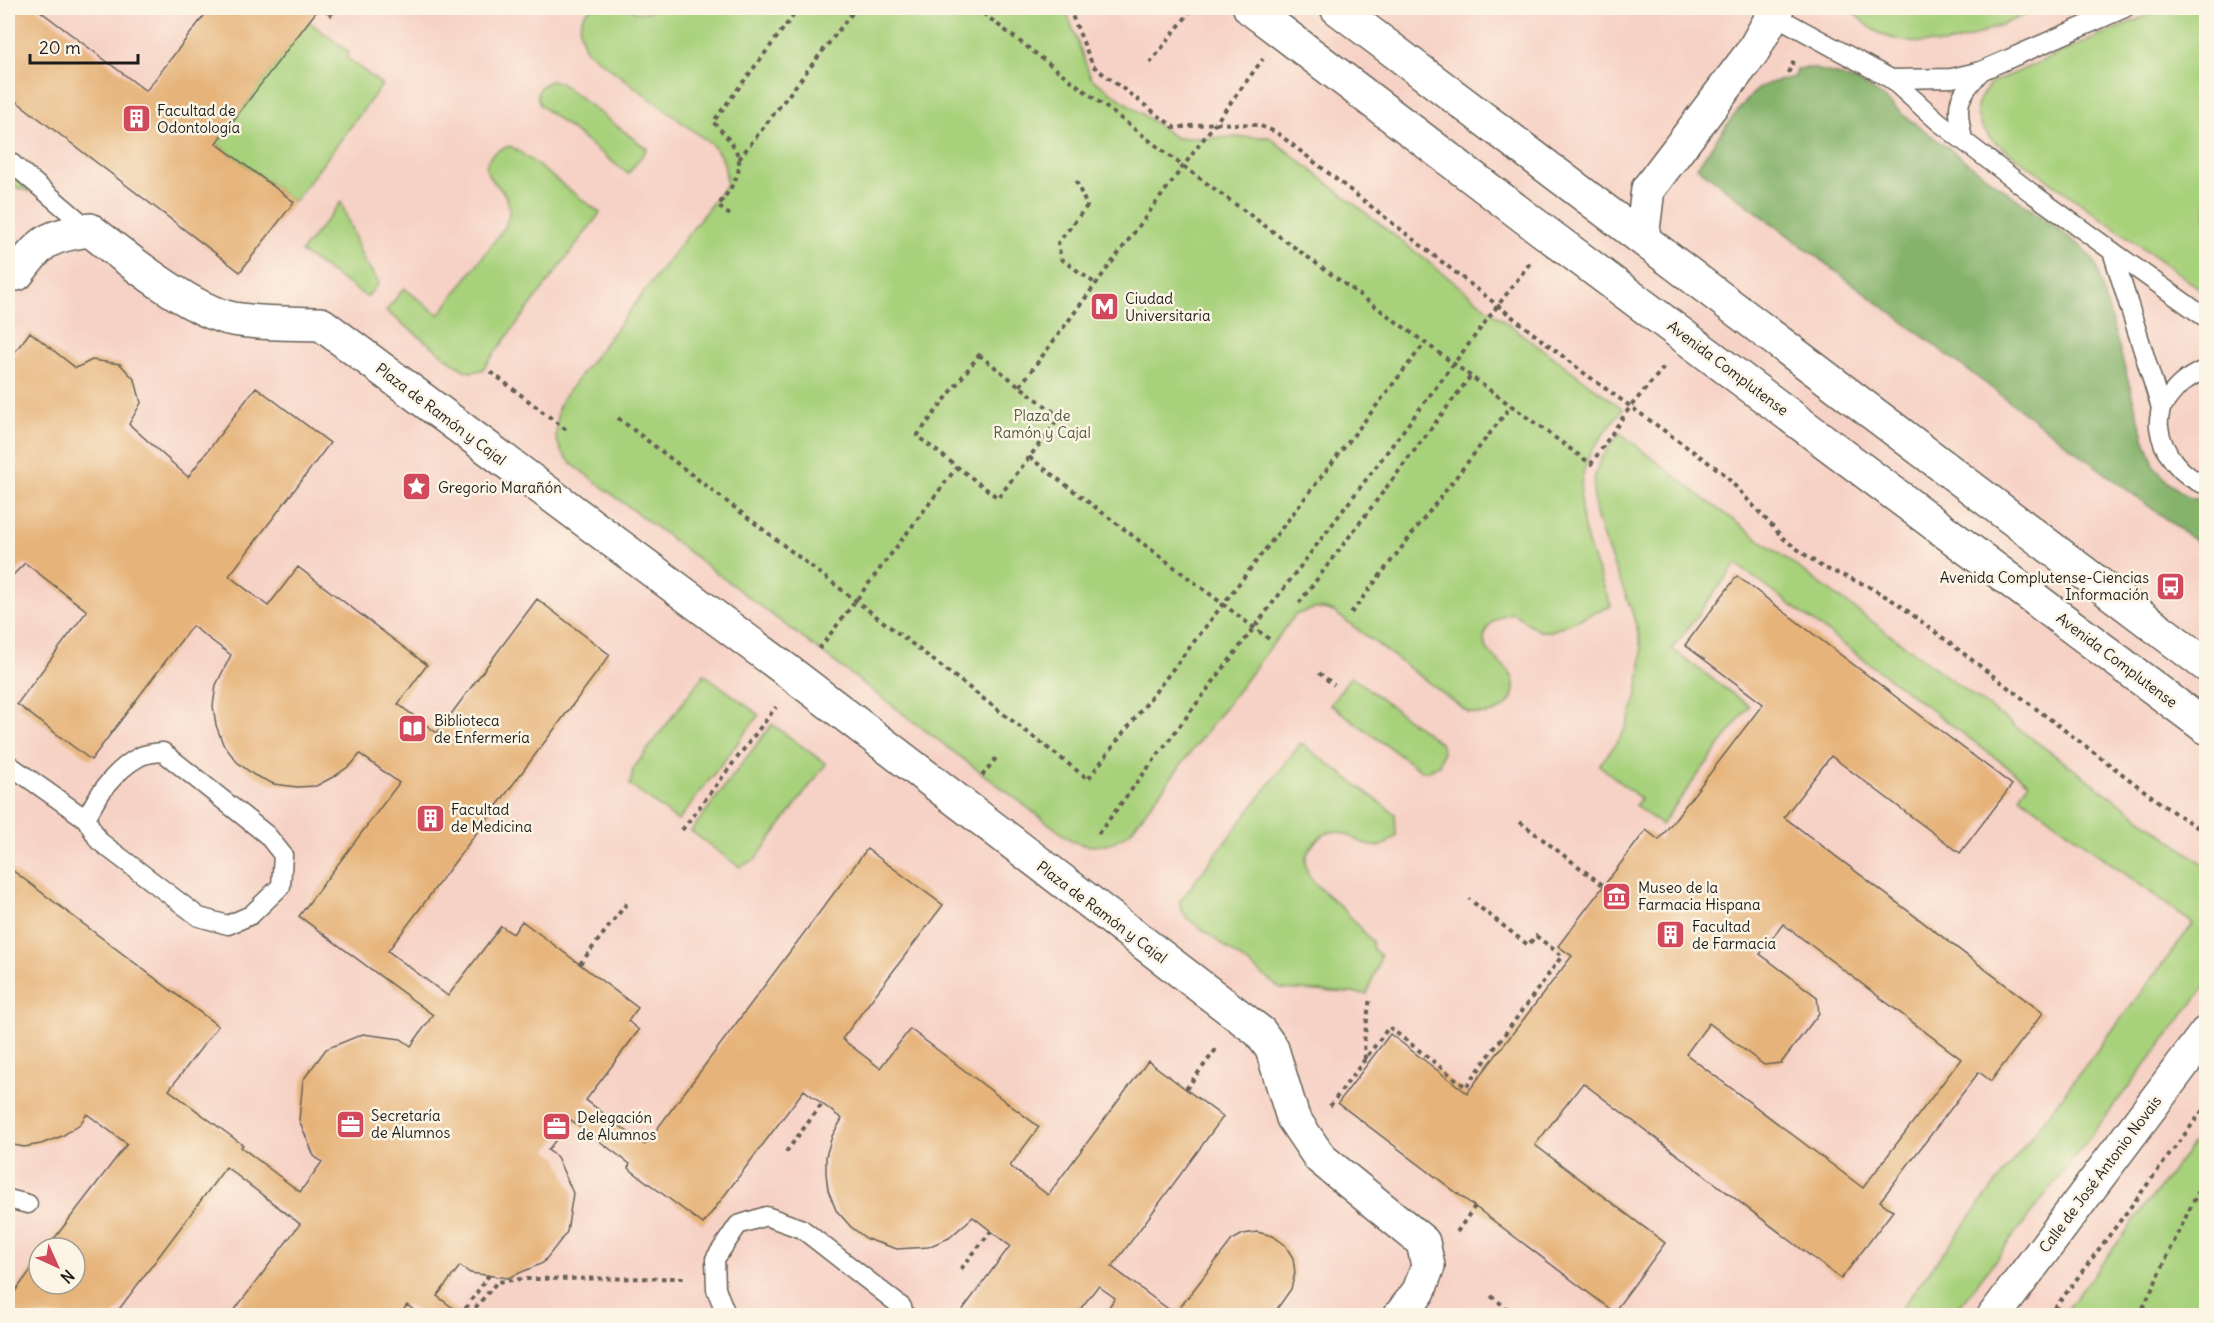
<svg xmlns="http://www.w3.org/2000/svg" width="2214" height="1323" viewBox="0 0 2214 1323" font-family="Delius,sans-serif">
	<rect width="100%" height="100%" fill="#fcf5e5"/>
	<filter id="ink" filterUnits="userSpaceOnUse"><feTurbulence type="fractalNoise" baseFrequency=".0167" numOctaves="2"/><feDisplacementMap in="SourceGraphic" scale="12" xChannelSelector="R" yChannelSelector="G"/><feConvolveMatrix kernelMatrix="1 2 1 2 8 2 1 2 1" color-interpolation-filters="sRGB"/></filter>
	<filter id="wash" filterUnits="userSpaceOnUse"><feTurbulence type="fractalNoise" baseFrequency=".008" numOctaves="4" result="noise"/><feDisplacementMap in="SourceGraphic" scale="24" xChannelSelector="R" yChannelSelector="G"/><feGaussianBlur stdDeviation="1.35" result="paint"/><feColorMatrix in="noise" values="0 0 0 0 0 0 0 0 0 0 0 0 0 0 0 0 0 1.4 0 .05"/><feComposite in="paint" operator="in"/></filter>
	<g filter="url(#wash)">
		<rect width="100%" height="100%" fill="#f2e2c4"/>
		<path fill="#f6d1c5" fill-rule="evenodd" d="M8,8H2206V1315H8ZM39,1248H75V1284H39Z"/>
		<g fill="#a8d17c" stroke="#62764c" stroke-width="1.5">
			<path d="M591,8H630L635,12H647L657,8H1065L1091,78L1176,138L1269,137L1492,312L1623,409C1612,423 1599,438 1590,454C1565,504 1594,559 1611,606L1551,631H1539L1513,613C1501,615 1493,619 1487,630C1474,651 1508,662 1513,679C1520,707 1490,720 1468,712L1334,612C1319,606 1310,609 1295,615L1130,832C1111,846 1094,850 1072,841L572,464L561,451L556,438L558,409L563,398L726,185C726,166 725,159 712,145L587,51C579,35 575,20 591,8Z"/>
			<path d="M1851,8H2039C2012,20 1974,39 1945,44C1939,44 1932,43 1926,43C1894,42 1870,35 1851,8Z"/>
			<path d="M2164,8H2206V293L1991,139C1973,117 1971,104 1992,83Z"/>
			<path d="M308,21L349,52L346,57L382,85L294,202L216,143Z"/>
			<path d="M551,81L559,82L647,149L628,174L540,105C535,92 538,86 551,81Z"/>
			<path d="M510,146L520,152L600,213L482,370L471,372L462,369L386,311L404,288L439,315L505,227C509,217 511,209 507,199C505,191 497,186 492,180C478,163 493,150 510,146Z"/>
			<path d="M8,172L31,192L8,185Z"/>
			<path d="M341,202L363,259L379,283L367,297L301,252Z"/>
			<path d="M1620,433L1699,495L2206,866V986L1953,1315H1896L2193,924L2020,796L2029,783L1736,564L1672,649L1749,706L1661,825L1635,805L1641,799L1599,765C1623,738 1635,717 1639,680C1641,670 1642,658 1641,648C1635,607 1613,570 1601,531C1594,509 1589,485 1599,463C1603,453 1613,443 1620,433Z"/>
			<path d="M704,674L759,715L678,821L630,785L633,769Z"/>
			<path d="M1351,676L1440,743L1443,751L1439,765L1427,771L1420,770L1330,704Z"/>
			<path d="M772,724L826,764L755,860L739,867L691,831Z"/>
			<path d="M1301,743L1395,814L1396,835C1367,871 1345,808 1315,842C1287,873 1327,891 1345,911C1355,921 1364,932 1373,943L1372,948L1381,956L1367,994L1281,989L1187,918L1180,907V901Z"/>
			<path d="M2206,1126V1315H2063Z"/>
		</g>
		<path fill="#86b36c" stroke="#516844" stroke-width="1.5" d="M1810,68C1849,76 1873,85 1902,114L2082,247L2095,262L2144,437L2155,467L2169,483L2190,498L2206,501V549L1697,167C1712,147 1744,96 1763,86C1773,81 1784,79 1795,77L1797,69Z"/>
		<g id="blocks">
			<g fill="#e6b47a" fill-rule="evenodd">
				<path d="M8,8H36L146,91L210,8H319L216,143L294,202L240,272L8,95Z"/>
				<path d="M320,8H337L331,16Z"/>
				<path d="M30,332L76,368L92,360L120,364L135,380L141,403L129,424L188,477L256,387L330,443L229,576L268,606L298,567L427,665L398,704L437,733L537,599L610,655L388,951L448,996L501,926L513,934L522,921L638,1008L628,1021L639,1030L586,1100L645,1145L867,849L943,905L842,1039L880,1068L910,1029L1039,1127L1010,1166L1048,1195L1148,1061L1223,1117L1112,1267L1175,1314L1232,1240L1243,1234L1257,1232L1273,1236L1285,1245L1293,1258L1295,1273L1291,1289L1272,1316H1103L1115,1298L1098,1286L1075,1316H958L1010,1246L973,1217L949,1238L928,1247L897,1249L867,1239L851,1227L836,1210L828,1190L826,1173V1156L832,1136L842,1119L804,1090L703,1224L628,1168L630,1164L571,1120L548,1150L557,1157L573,1193L567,1232L543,1263L508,1278L470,1273L460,1266L437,1296L464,1316H422L407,1305L399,1316H230L300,1224L226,1167L114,1316H8V1301L39,1259V1284H75V1248H47L127,1144L87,1114L80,1124L62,1136L41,1144L24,1147L8,1144V867L218,1026L169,1090L243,1145L241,1147L300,1192L322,1162L314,1156L299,1120L303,1080L326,1049L363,1034L401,1039L411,1046L433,1015L299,916L399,783L360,754L352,764L335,776L316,786L297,787L274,784L254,775L237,762L223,744L216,725L213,706L216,685L231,655L192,626L91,760L17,704L87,611L25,563L8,580V361Z"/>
				<path d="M1737,576L2012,785L1960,853L1831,756L1784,817L2043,1013L1991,1081L1979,1072L1880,1201L1893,1211L1841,1279L1583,1083L1535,1145L1665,1243L1614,1312L1338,1103L1390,1034L1467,1093L1572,956L1558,946L1646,830L1659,840L1763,704L1685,645ZM1783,924L1961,1059L1863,1188L1686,1054L1709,1023L1764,1065L1781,1063L1817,1016L1819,1013L1817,997L1760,954Z"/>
			</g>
		</g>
	</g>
	<g filter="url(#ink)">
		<use href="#blocks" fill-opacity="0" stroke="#676157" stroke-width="1.5"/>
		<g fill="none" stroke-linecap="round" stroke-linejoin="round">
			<defs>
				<g id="service">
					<path d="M1774,15L1891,79L1939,122L2033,194L2112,251L2161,408C2160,414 2158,421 2159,427C2162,453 2183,478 2206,485"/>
					<path d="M1891,79L1952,78L1981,71L2125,8"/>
					<path d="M1963,140C1956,102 1956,100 1981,71"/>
					<path d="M8,160L90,230"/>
					<path d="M2112,251L2206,318"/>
					<path d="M2161,408C2175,388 2183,379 2206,369"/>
					<path d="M8,764L86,819L99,841L199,917L228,925L251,915L281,886L283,855L267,835L163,752C155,753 146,753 139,757C115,770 97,795 86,819"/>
					<path d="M8,1199L28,1204"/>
					<path d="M727,1316L716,1289L715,1259L738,1225L766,1216L802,1229L902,1307L905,1316"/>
				</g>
				<g id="minor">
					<path d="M1642,238L1648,189L1753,51L1777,8"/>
					<path d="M17,274C44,239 46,237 90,230C125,257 190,311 233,319C262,324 292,323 321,324L797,678L1260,1032L1272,1049L1293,1118L1320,1158L1423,1242L1428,1266L1419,1291L1400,1316"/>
					<path d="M1994,1316L2206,1033"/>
				</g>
				<g id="tertiary">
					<path d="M1250,8L1534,224L2206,727"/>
					<path d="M1337,8L2206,665"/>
				</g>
			</defs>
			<use href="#service" stroke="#676157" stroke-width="21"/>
			<use href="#minor" stroke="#676157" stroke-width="36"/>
			<use href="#tertiary" stroke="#676157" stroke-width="36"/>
			<g stroke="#676157" stroke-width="4" stroke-dasharray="4.5 4.5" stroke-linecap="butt">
				<path d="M976,8L1183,166L1591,464L1630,407L1666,365"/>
				<path d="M1069,8L1093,66L1175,128L1214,123L1258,125L1276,132L1584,373L1723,473L1785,540L1822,567L1866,585L1897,603L2167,808L2206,833"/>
				<path d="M1150,63L1193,8"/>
				<path d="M1788,73L1796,57"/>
				<path d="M739,159L856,8"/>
				<path d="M1076,181L1087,206L1058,243L1061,259L1096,284"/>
				<path d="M730,215L718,206C746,169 748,157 713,122L799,8"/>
				<path d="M979,355L1060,417L998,498L917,436Z"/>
				<path d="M491,372L569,432"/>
				<path d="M1020,386L1263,59"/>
				<path d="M618,418L1088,779L1424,344"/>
				<path d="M1029,457L1269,639"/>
				<path d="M1299,603L1470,377"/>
				<path d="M1351,613L1511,406"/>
				<path d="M819,649L957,467"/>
				<path d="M1319,673L1334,685"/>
				<path d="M982,776L996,758"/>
				<path d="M1520,822L1604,886"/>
				<path d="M682,830L776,707"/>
				<path d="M1098,834L1530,263"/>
				<path d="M580,964L627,903"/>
				<path d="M1365,1059L1364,1042L1370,997"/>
				<path d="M1186,1089L1217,1048"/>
				<path d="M1330,1106L1389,1027L1466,1087L1562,956L1536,936L1528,945L1469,899"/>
				<path d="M786,1152L822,1104"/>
				<path d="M1457,1232L1475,1206"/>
				<path d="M961,1269L991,1231"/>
				<path d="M489,1275L466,1308L471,1313L497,1282L521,1279L688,1278"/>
				<path d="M1491,1296L1517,1316"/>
				<path d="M2049,1316L2206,1106"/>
				<path d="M2139,1316C2162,1270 2181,1223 2206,1178"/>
			</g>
			<use href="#service" stroke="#fff" stroke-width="18"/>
			<use href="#minor" stroke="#fff" stroke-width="33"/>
			<use href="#tertiary" stroke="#fff" stroke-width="33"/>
		</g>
	</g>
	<defs>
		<symbol id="building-square" viewBox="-11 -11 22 22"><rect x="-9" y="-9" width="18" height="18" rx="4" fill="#d1495b" stroke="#fcf5e5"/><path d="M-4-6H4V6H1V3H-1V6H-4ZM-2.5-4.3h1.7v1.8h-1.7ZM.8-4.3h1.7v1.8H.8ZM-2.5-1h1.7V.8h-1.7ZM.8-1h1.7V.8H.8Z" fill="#fff"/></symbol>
		<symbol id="metro-square" viewBox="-11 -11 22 22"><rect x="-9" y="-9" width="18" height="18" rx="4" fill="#d1495b" stroke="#fcf5e5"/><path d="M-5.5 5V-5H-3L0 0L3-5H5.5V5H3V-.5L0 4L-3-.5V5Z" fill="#fff"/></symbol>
		<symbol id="sight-square" viewBox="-11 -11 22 22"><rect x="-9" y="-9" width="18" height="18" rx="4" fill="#d1495b" stroke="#fcf5e5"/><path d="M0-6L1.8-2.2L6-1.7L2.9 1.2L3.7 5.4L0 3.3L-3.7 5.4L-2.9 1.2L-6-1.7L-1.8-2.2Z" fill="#fff"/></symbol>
		<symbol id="bus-square" viewBox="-11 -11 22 22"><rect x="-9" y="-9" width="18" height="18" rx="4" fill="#d1495b" stroke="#fcf5e5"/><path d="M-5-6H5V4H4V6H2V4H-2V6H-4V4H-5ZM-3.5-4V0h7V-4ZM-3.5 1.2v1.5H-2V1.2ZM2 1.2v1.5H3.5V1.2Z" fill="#fff"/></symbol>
		<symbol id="library-square" viewBox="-11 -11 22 22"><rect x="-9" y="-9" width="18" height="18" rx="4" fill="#d1495b" stroke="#fcf5e5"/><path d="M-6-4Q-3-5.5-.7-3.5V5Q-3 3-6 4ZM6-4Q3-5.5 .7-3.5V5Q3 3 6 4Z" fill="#fff"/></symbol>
		<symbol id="museum-square" viewBox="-11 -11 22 22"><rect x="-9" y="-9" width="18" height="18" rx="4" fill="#d1495b" stroke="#fcf5e5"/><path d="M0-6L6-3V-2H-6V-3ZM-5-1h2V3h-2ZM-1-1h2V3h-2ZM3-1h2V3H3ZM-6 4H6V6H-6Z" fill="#fff"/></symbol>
		<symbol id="office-square" viewBox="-11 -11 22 22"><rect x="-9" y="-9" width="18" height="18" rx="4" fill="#d1495b" stroke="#fcf5e5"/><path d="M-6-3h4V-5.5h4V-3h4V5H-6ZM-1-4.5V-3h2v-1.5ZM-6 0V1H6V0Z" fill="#fff"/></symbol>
	</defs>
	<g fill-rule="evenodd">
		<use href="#building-square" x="120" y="102" width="33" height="33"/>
		<use href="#metro-square" x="1088" y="290" width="33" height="33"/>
		<use href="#sight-square" x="400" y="470" width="33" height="33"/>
		<use href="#bus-square" x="2154" y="570" width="33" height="33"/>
		<use href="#library-square" x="396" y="712" width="33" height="33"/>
		<use href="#building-square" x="414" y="802" width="33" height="33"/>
		<use href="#museum-square" x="1600" y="880" width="33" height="33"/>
		<use href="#building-square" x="1654" y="918" width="33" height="33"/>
		<use href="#office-square" x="334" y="1108" width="33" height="33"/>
		<use href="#office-square" x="540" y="1110" width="33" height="33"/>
	</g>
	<g text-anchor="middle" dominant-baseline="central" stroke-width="5" stroke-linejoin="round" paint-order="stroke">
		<g font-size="15" fill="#1c1c1c" stroke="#fcf5e5" text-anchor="start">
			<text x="157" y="110">Facultad de<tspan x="157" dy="17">Odontología</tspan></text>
			<text x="1125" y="298">Ciudad<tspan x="1125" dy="17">Universitaria</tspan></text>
			<text x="438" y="487">Gregorio Marañón</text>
			<text x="2149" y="577" text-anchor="end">Avenida Complutense-Ciencias<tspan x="2149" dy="17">Información</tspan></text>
			<text x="434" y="720">Biblioteca<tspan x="434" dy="17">de Enfermería</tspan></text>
			<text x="451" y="809">Facultad<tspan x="451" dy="17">de Medicina</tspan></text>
			<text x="1638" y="887">Museo de la<tspan x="1638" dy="17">Farmacia Hispana</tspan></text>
			<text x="1692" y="926">Facultad<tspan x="1692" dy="17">de Farmacia</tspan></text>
			<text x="371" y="1115">Secretaría<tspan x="371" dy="17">de Alumnos</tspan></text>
			<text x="577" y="1117">Delegación<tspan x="577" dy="17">de Alumnos</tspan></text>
		</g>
		<g font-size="15" fill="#1c1c1c" stroke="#fcf5e5">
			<text transform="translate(1728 368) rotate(37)">Avenida Complutense</text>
			<text transform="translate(441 414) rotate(37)">Plaza de Ramón y Cajal</text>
			<text transform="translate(2117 660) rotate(37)">Avenida Complutense</text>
			<text transform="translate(1102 912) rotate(37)">Plaza de Ramón y Cajal</text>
			<text transform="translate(2100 1174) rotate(-53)">Calle de José Antonio Novais</text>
		</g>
		<g font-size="15" fill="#4d5b3e" stroke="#fcf5e5">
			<text x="1042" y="415">Plaza de<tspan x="1042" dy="17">Ramón y Cajal</tspan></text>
		</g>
	</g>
	<rect width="2214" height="1323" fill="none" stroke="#fcf5e5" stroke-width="30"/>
	<g transform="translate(57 1266) rotate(135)"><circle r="28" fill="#fcf5e5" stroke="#a29e95" stroke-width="1.5"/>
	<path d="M0-4.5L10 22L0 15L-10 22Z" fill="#d1495b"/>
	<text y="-9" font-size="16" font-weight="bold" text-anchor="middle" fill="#1c1c1c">N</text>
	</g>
	<path d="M30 54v9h108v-9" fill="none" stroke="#1c1c1c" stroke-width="3"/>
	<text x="39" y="54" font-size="18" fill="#1c1c1c" stroke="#fcf5e5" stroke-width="4.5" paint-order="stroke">20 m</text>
</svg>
